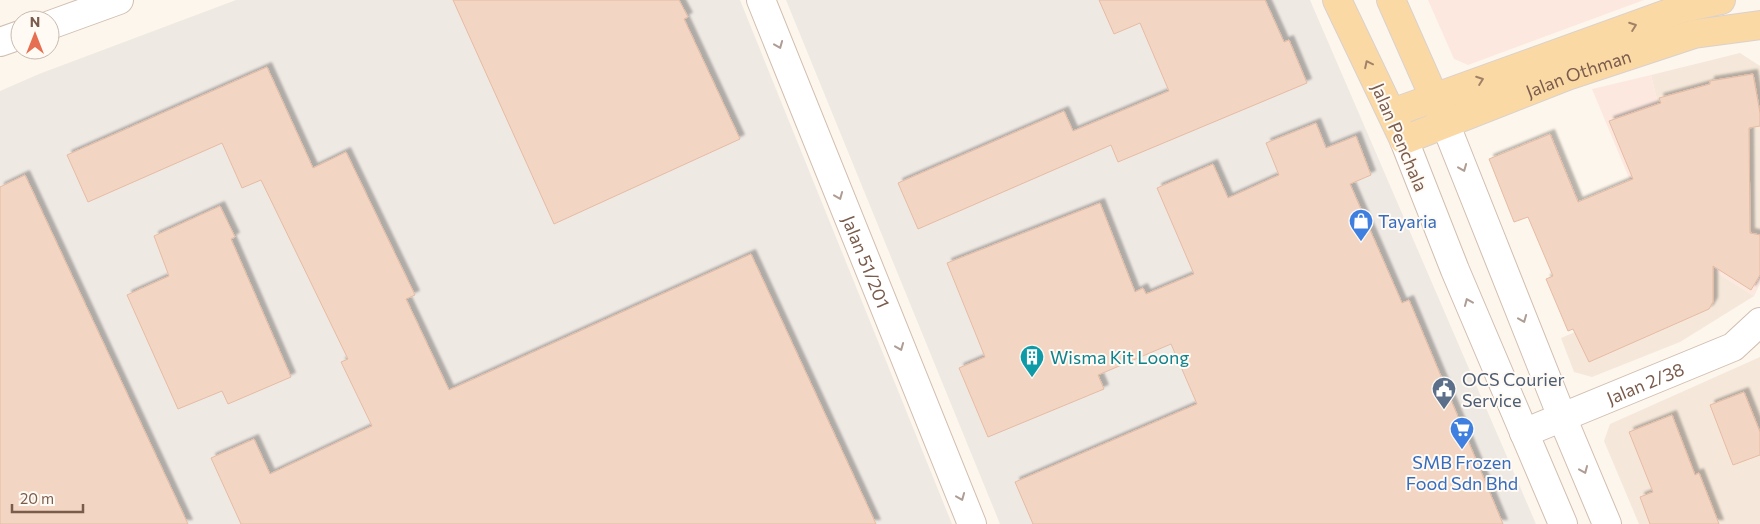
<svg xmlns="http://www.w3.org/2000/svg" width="1760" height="524" viewBox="0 0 1760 524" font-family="Commissioner,sans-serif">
	<defs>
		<filter id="shadow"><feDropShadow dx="4.5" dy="-4.5" stdDeviation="1" flood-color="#0004"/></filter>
	</defs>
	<rect width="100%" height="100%" fill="#fdf6ec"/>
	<g fill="#f5e8da">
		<path d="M1740,53L1760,66V233L1685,216L1651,75Z"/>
		<path d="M1651,231L1754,296L1680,342L1592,377L1574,372L1561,338L1654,298Z"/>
		<path d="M1760,357V524H1639L1604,441L1610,424Z"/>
	</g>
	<g fill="#fde8e0">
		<path d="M1428,0H1644L1468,65L1454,59Z"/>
		<path d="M1651,75L1685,216L1760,233V284L1754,296L1651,231L1592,89Z"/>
	</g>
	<g fill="#efe9e4">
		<path d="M236,0H740L952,524H0V91L39,74Z"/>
		<path d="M786,0H1310L1536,524H1000Z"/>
	</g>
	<g fill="#f3d5c3" stroke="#e6bba3" filter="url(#shadow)">
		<path d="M453,0H679L688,17L684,19L740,139L554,224Z"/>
		<path d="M1099,0H1265L1284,42L1289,40L1307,83L1118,162L1111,145L918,229L898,183L1064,111L1073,131L1169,91L1140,23L1114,34Z"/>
		<path d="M267,67L313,168L346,152L415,295L406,299L449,390L751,254L876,524H241L211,458L254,439L270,474L372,426L341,362L348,359L261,180L242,188L222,143L88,202L67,155Z"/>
		<path d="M1753,74L1760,113V126L1749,128L1750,233L1760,235V275L1751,290L1713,266V302L1709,309L1589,362L1573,329L1568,331L1546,279L1553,276L1528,217L1514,222L1489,159L1550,134L1578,202L1633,179L1609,121L1661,103L1659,98L1710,84V81Z"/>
		<path d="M1316,123L1326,148L1356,136L1371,175L1350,184L1402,303L1409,300L1503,524H1033L1015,482L1197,404L1171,344L1098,375L1104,389L988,437L959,368L985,357L947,263L1100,203L1135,292L1143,288L1146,294L1194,274L1157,188L1213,164L1228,198L1279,175L1266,143Z"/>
		<path d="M25,175L188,524H0V187Z"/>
		<path d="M220,206L235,237L231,239L291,377L228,404L222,391L178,409L127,295L169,276L154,236Z"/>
		<path d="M1744,392L1760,432V455L1733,465L1710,405Z"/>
		<path d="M1672,415L1695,475L1699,473L1719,524H1650L1640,497L1653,492L1629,432Z"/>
	</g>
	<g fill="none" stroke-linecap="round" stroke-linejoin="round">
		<defs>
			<g id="minor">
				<path id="s1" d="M761,0L972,524"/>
				<path d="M50,25L119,0"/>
				<path d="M0,42L20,35"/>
				<path d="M1445,123L1562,417L1607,524"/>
				<path d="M1404,140L1455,270L1563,524"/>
				<path id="s2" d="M1524,433L1733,347L1760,322"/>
			</g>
			<g id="major">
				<path id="s3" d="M1337,0L1404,140L1567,76L1694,34L1760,25"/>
				<path d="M1391,0L1441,113"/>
				<path d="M1392,113L1683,8L1721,0"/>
			</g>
		</defs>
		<use href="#minor" stroke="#d1beb0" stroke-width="30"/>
		<use href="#major" stroke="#dad1cd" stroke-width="30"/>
		<use href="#minor" stroke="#fff" stroke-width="28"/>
		<use href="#major" stroke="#fbd9a5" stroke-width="28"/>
	</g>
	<defs><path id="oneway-chevron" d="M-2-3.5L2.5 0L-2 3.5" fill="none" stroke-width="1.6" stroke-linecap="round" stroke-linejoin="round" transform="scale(1.25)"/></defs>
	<g stroke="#a18267">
		<use href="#oneway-chevron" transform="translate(1633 26) rotate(-20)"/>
		<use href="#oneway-chevron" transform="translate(1368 64) rotate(-116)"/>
		<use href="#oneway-chevron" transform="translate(1480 80) rotate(-20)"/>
	</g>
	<g stroke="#af9d94">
		<use href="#oneway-chevron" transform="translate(779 45) rotate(68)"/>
		<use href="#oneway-chevron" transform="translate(1463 168) rotate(68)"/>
		<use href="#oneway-chevron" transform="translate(839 196) rotate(68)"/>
		<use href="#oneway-chevron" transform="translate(1468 302) rotate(-113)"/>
		<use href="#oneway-chevron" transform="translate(1523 319) rotate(68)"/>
		<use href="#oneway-chevron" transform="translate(900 347) rotate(68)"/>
		<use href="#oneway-chevron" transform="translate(1584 470) rotate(67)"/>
		<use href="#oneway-chevron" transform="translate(961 497) rotate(68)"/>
	</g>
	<defs>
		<symbol id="shop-pin" viewBox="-11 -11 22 30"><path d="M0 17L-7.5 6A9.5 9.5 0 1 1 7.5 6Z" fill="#3f7fe0" stroke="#fffaf3"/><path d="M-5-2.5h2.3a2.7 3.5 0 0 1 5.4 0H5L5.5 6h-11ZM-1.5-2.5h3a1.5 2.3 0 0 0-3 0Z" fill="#fff"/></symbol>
		<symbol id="building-pin" viewBox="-11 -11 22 30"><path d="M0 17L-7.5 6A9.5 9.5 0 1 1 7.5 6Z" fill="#0f9aa8" stroke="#fffaf3"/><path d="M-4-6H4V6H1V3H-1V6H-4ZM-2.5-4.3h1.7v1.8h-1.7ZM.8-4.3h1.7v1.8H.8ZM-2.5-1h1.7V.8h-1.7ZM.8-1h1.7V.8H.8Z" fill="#fff"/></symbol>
		<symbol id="civic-pin" viewBox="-11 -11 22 30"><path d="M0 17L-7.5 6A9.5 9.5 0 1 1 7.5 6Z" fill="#5c6f8a" stroke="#fffaf3"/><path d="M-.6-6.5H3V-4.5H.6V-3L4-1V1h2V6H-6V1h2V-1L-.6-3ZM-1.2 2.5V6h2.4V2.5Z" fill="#fff"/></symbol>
		<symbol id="supermarket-pin" viewBox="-11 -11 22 30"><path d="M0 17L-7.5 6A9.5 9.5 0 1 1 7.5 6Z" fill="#3f7fe0" stroke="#fffaf3"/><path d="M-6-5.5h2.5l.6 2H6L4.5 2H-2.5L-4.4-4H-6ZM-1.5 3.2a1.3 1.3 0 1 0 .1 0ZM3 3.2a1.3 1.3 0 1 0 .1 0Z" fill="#fff"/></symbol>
	</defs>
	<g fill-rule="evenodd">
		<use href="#shop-pin" x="1347" y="207" width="28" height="38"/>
		<use href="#building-pin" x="1018" y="343" width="28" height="38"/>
		<use href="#civic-pin" x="1430" y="375" width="28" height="38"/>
		<use href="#supermarket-pin" x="1448" y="415" width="28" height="38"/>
	</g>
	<g text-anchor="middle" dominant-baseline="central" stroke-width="4" stroke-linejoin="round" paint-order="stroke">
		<g font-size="18" fill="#7a5c4d" stroke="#fffaf3">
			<text stroke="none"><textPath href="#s3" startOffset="342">Jalan Othman</textPath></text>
			<text transform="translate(1400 137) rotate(67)">Jalan Penchala</text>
			<text stroke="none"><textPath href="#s1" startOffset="282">Jalan 51/201</textPath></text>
			<text stroke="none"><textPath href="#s2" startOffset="131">Jalan 2/38</textPath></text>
		</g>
		<g font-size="18" fill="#366cbe" stroke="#fffaf3" text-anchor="start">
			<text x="1378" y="221">Tayaria</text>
			<text x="1462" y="462" text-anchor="middle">SMB Frozen<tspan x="1462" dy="21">Food Sdn Bhd</tspan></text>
		</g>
		<g font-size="18" fill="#0d838f" stroke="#fffaf3" text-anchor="start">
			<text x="1050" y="357">Wisma Kit Loong</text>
		</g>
		<g font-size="18" fill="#4e5e75" stroke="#fffaf3" text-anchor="start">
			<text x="1462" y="379">OCS Courier<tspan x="1462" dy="21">Service</tspan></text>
		</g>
	</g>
	<g transform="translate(35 35)"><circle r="24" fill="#fffaf3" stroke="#cabbb1"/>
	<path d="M0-4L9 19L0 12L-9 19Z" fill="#e76f51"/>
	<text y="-8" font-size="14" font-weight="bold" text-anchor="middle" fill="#7a5c4d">N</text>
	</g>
	<path d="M12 504v8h71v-8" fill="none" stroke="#7a5c4d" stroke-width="2.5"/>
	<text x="20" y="504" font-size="15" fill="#7a5c4d" stroke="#fffaf3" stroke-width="4" paint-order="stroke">20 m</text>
</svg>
